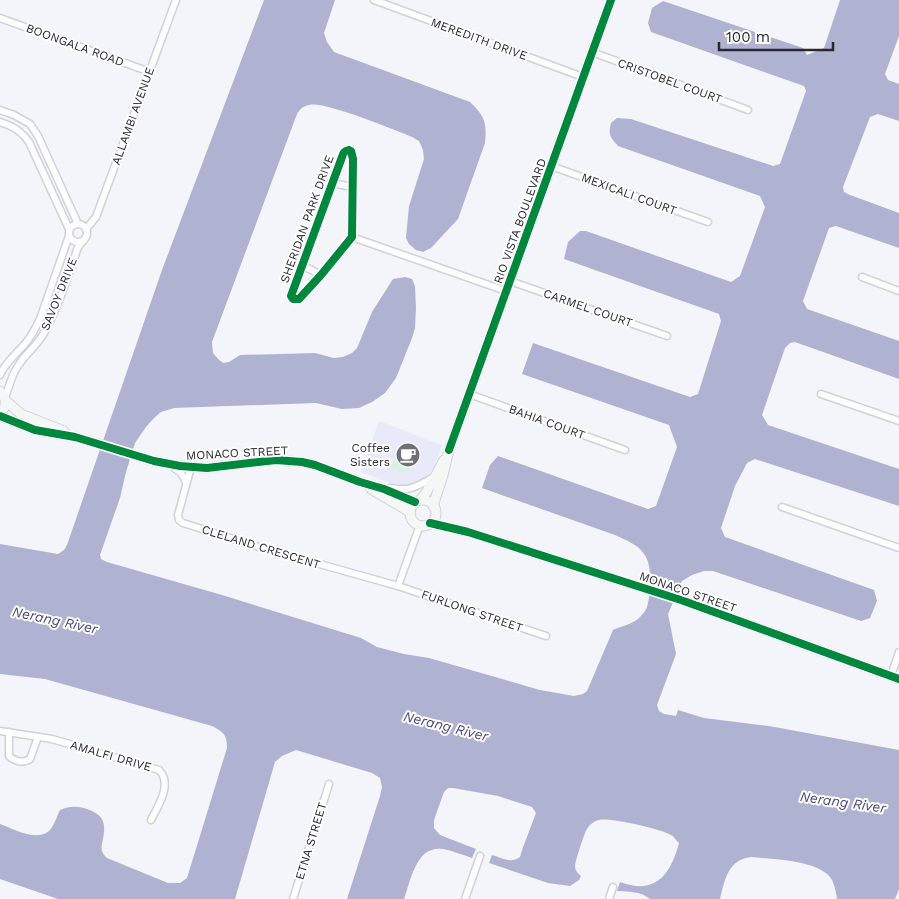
<svg xmlns="http://www.w3.org/2000/svg" width="899" height="899" viewBox="0 0 899 899" font-family="'Work Sans',sans-serif">
	<rect width="100%" height="100%" fill="#f4f4fb"/>
	<path fill="#e9eaf9" d="M379,421L442,445L434,467L428,475L420,481L409,485H396L361,472Z"/>
	<path fill="#daf1e2" d="M395,455L409,460L407,466L413,468C406,476 397,471 390,468Z"/>
	<path fill="#b0b2d2" d="M264,0H335L324,33L327,42L334,52L470,102C485,116 487,123 485,143L458,219L431,248L423,252L416,250L409,244L406,238L409,206L424,159L423,150L419,141L412,137C394,130 325,101 309,105C303,106 300,109 297,114L212,342L213,353L218,359L223,363L229,362L240,355L315,353L334,358L343,357L352,353L357,348L372,312L393,279L405,277L412,279L415,286L416,308L415,328L412,338L396,378L385,393L372,402L359,408L342,409L316,403L174,408L161,412L154,418L146,427L135,443L126,472L120,498L100,555L101,559L107,562L222,595L361,638L377,647L404,654L429,658L540,690L574,696L583,694L587,691L613,630C622,626 633,624 640,617C643,614 646,610 647,607C651,594 653,565 644,554C638,544 625,540 615,535L482,488L490,465L498,456L648,509L656,506L677,447L669,425L522,374L533,343L690,397L698,394L721,321L719,314L564,259L568,242L580,231H586L731,282L740,276L765,207L760,196L618,146C610,137 608,135 611,123L617,118L631,119L773,166L780,164L806,91L804,86L651,32L648,23L652,8L663,1L803,48L807,55L824,48L840,0H899V36L885,74L888,80L899,84V121L878,114L870,117L843,187L844,192L850,195L899,213V248L836,226L829,228L803,301L807,309L899,341V379L795,342L790,343L785,348L762,415L768,425L899,469V506L755,459L747,463L735,486L721,528L725,537L874,590L877,601L870,618L861,621L713,571H704L692,575L682,581L668,614L676,654L657,705L659,711L664,714L676,716L678,710L704,718L769,726L899,750V889L895,899H837C836,893 835,886 832,880C822,860 772,859 751,857C728,860 725,879 720,899H650C641,891 629,892 617,891L620,882C655,895 670,876 679,843C676,841 674,836 671,835C661,829 609,817 599,820C594,821 589,825 587,829C584,834 575,862 575,866C575,871 578,873 581,876L579,880L570,886L548,883L489,863L492,855C502,858 511,864 520,857L522,850L536,813L532,807L498,796L453,788H448L444,792L434,820V828L440,835L476,849L472,858C463,855 453,851 443,849C416,845 411,880 404,899H347L380,796L382,787L380,778L372,773L296,750L282,756L275,762L235,899H58L0,879V824C14,829 36,842 49,831C54,826 57,816 60,810C70,806 77,806 87,809C104,815 106,823 103,839C102,843 101,848 102,851C103,854 105,856 107,858L168,883H180L187,878L227,748C227,735 224,732 212,726L45,679L0,674V544L58,554L64,550L67,545L162,270Z"/>
	<g fill="none" stroke-linecap="round" stroke-linejoin="round">
		<defs>
			<g id="street">
				<path d="M374,0L583,77"/>
				<path d="M0,18L150,72"/>
				<path d="M592,52L748,110"/>
				<path d="M0,110L14,115L30,124L38,136L78,224"/>
				<path d="M0,122C13,126 21,131 29,142L69,229"/>
				<path d="M349,150L351,151L353,159L352,237L321,275L299,299H293L291,296L342,157C343,153 344,151 349,150Z"/>
				<path d="M551,166L708,222"/>
				<path d="M332,183L352,187"/>
				<circle cx="78" cy="233" r="9"/>
				<path d="M86,229L96,217L176,0"/>
				<path d="M352,237L506,291"/>
				<path d="M302,265L321,275"/>
				<path d="M862,277L899,291"/>
				<path d="M510,281L667,336"/>
				<path d="M0,375C6,361 19,352 28,340C33,334 36,326 40,319L69,236"/>
				<path d="M469,394L625,450"/>
				<path d="M821,394L899,421"/>
				<path d="M5,398C9,387 11,376 18,366C25,354 37,346 44,333C59,306 68,276 78,247L83,241"/>
				<path d="M173,467L181,473L186,482"/>
				<path d="M191,467L178,515L179,520L183,523L259,547L398,586L546,636"/>
				<path d="M390,488C410,492 417,486 434,477"/>
				<path d="M782,507L899,548"/>
				<path d="M398,586L420,525"/>
				<path d="M891,676L899,652"/>
				<path d="M0,731L52,739L159,770C173,784 158,806 151,820"/>
				<path d="M9,732V756C14,761 23,764 30,759L38,737"/>
				<path d="M293,899L329,784"/>
				<path d="M465,899L480,856"/>
				<path d="M609,899L613,887"/>
			</g>
			<g id="secondary">
				<path d="M0,391C7,398 7,407 0,413"/>
				<path d="M6,401L21,414L64,431"/>
				<path d="M0,416L35,430L75,437L154,461L180,466L207,468L276,460L302,462L315,465L360,482L384,489L415,502"/>
				<path d="M371,489L410,512"/>
				<path d="M420,500L426,493L444,460"/>
				<circle cx="423" cy="513" r="13"/>
				<path d="M433,506L443,475L449,450L611,0"/>
				<path d="M430,523L468,532L681,600L899,679"/>
			</g>
		</defs>
		<use href="#street" stroke="#d1d2d8" stroke-width="9"/>
		<use href="#secondary" stroke="#d1d2d8" stroke-width="11"/>
		<use href="#street" stroke="#fdfdfe" stroke-width="6"/>
		<use href="#secondary" stroke="#f5f7f6" stroke-width="9"/>
		<defs>
			<g id="cycleway">
				<path d="M349,150L351,151L353,159L352,237L321,275L299,299H293L291,296L342,157C343,153 344,151 349,150Z"/>
				<path d="M0,416L35,430L75,437L154,461L180,466L207,468L276,460L302,462L315,465L360,482L384,489L415,502"/>
				<path d="M449,450L611,0"/>
				<path d="M430,523L468,532L681,600L899,679"/>
			</g>
		</defs>
		<use href="#cycleway" stroke="#fff" stroke-width="11"/>
		<use href="#cycleway" stroke="#00873e" stroke-width="8"/>
	</g>
	<defs>
		<symbol id="cafe-disc" viewBox="-11 -11 22 22"><circle r="9.5" fill="#6f6f76" stroke="#fff"/><path d="M-5.5-4.5H6V0H3Q3 3.5 0 3.5H-2.5Q-5.5 3.5-5.5 0ZM3-3.2v2h1.7v-2ZM-6 4.5H4V6H-6Z" fill="#fff"/></symbol>
	</defs>
	<g fill-rule="evenodd">
		<use href="#cafe-disc" x="394" y="441" width="28" height="28"/>
	</g>
	<g text-anchor="middle" dominant-baseline="central" stroke-width="4" stroke-linejoin="round" paint-order="stroke">
		<g font-size="12" fill="#28282f" stroke="#fff">
			<text transform="translate(479 39) rotate(20)">MEREDITH DRIVE</text>
			<text transform="translate(75 45) rotate(20)">BOONGALA ROAD</text>
			<text transform="translate(670 81) rotate(20)">CRISTOBEL COURT</text>
			<text transform="translate(133 116) rotate(-70)">ALLAMBI AVENUE</text>
			<text transform="translate(629 194) rotate(20)">MEXICALI COURT</text>
			<text transform="translate(307 219) rotate(-70)">SHERIDAN PARK DRIVE</text>
			<text transform="translate(520 221) rotate(-70)">RIO VISTA BOULEVARD</text>
			<text transform="translate(59 294) rotate(-68)">SAVOY DRIVE</text>
			<text transform="translate(588 308) rotate(19)">CARMEL COURT</text>
			<text transform="translate(547 422) rotate(20)">BAHIA COURT</text>
			<text transform="translate(237 453) rotate(-3)">MONACO STREET</text>
			<text transform="translate(261 547) rotate(17)">CLELAND CRESCENT</text>
			<text transform="translate(688 592) rotate(19)">MONACO STREET</text>
			<text transform="translate(472 611) rotate(19)">FURLONG STREET</text>
			<text transform="translate(111 756) rotate(16)">AMALFI DRIVE</text>
			<text transform="translate(311 841) rotate(-73)">ETNA STREET</text>
		</g>
		<g font-size="12" fill="#28282f" stroke="#fff" text-anchor="end">
			<text x="390" y="448">Coffee<tspan x="390" dy="14">Sisters</tspan></text>
		</g>
		<g font-size="14" font-style="italic" fill="#484780" stroke="#fff">
			<text transform="translate(55 620) rotate(12)">Nerang River</text>
			<text transform="translate(446 726) rotate(14)">Nerang River</text>
			<text transform="translate(843 802) rotate(8)">Nerang River</text>
		</g>
	</g>
	<path d="M719 42v8h114v-8" fill="none" stroke="#28282f" stroke-width="2.5"/>
	<text x="726" y="42" font-size="15" fill="#28282f" stroke="#ffffff" stroke-width="4" paint-order="stroke">100 m</text>
</svg>
